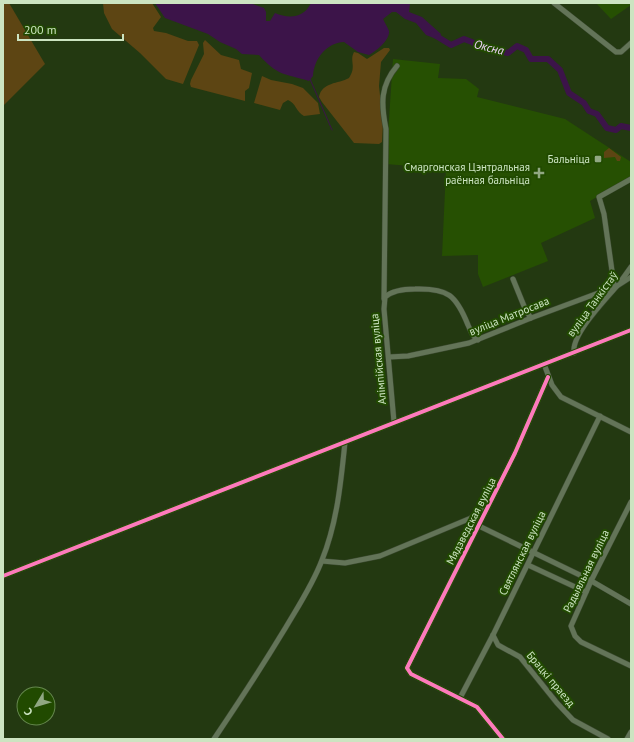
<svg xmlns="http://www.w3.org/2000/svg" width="634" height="742" viewBox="0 0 634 742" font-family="'PT Sans',sans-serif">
	<rect width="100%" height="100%" fill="#233911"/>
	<g fill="#265002">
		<path d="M596,3H631V5L611,19Z"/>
		<path d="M393,59L440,64L438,78L466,79L479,89L477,97L565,119L631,162V177L590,201L595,218L541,243L548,261L483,287L478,274V255L442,256L446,169L386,164Z"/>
	</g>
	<g fill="#5d4513">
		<path d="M3,3H9L45,64L3,106Z"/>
		<path d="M103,3H152L161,17L153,28L154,31L166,33L188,41H197L199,45L183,84L166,79L140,53L112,29L104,13Z"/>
		<path d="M205,40L221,55L239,60L241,69L252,73L249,88L245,91V101L191,87L190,84L191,80L204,54L203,43Z"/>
		<path d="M384,48H389L390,50L381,62L379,86L383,124L382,142L379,144L354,143L322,102L319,97C322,82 338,84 349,78C357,66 349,61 354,52L358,53L367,59Z"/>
		<path d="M262,76L271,80L292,84L303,88L318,103L320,114L304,116C296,112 296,103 288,100L283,103L280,110L254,103Z"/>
		<path d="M609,148L621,157L620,161H617L615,157L604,158V152Z"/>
	</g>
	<path fill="#3c1449" d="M155,3H250L264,8L266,12V21H270L275,13C289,19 304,18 311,3H410L409,12L422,17L441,34L439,40L426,35L416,23L405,19L396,12H392L383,19C385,23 388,28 389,31C390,40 376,51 369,55L358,52L344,42C326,43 314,59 313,76L309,81C283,73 278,76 259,55L242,54L236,49L220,42L208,34L165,18Z"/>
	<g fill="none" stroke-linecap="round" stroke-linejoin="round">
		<path stroke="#3c1449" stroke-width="1" d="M310,79L332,130"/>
		<path stroke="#3c1449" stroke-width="6" d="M433,34L451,45L464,39L472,42L477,46L508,53L517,46L526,50L531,59H548L560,70L569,93L584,103L589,111L597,114L607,128L616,130L621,126L631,128"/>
		<defs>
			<g id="minor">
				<path d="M554,3L616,52H621L631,43"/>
				<path d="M513,279L526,311L531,318"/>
				<path d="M621,281L631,267"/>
				<path d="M617,286L614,285L604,214L599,197L631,179"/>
				<path d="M384,299L386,129C381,104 380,86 397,66"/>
				<path d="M574,353C571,335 604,301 616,287"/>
				<path d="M389,357L408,356L469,343L531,318L617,286L631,277"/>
				<path d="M544,364L552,385L561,397L631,432"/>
				<path d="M394,422L384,309L385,297C393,290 405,289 415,289C448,288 456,295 468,325C471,331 472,337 478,340"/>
				<path d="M631,502L591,581L571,626L575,636L581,642L631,666"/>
				<path d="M479,526L588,579L631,604"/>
				<path d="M322,561L345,563L380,556L471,518L490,502"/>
				<path d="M528,565L586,592"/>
				<path d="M3,576L631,330"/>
				<path d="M493,635L498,645L520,657L557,703L573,720L608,739"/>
				<path d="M460,698L493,635L600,416"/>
				<path d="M214,739C239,702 263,665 286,627C299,605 313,584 322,560C337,523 341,482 345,442"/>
				<path d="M503,739L477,707L411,674L407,668L515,453L548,377"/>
				<path d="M627,739L631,732"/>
			</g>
		</defs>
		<use href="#minor" stroke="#3a492f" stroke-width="6"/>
		<use href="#minor" stroke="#637458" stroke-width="5"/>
		<defs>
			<g id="cycleway">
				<path d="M3,576L631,330"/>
				<path d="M503,739L477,707L411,674L407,668L515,453L548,377"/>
			</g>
		</defs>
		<use href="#cycleway" stroke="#214a00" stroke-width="6"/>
		<use href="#cycleway" stroke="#fd7abc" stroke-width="4"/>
	</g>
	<g fill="#91a883" stroke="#214a00" stroke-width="1.5">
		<rect x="594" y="155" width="8" height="8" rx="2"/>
		<path d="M537 167h4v4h4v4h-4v4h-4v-4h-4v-4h4z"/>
	</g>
	<g text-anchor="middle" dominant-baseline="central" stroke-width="4" stroke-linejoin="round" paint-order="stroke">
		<g font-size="11" fill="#cce4c1" stroke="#214a00" text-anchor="end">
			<text x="590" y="159">Бальніца</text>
			<text x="530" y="167">Смаргонская Цэнтральная<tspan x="530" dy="13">раённая бальніца</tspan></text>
		</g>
		<g font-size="11" fill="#cce4c1" stroke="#214a00">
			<text transform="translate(592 304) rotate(-54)">вуліца Танкістаў</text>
			<text transform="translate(509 316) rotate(-22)">вуліца Матросава</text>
			<text transform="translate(378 359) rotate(-95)">Алімпійская вуліца</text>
			<text transform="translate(471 521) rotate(-63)">Мядзведская вуліца</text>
			<text transform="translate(522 553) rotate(-64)">Святлянская вуліца</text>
			<text transform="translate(586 571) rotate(-64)">Радыяльная вуліца</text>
			<text transform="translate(551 679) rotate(50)">Брацкі праезд</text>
		</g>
		<g font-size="12" font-style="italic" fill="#ebd1f6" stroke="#214a00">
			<text transform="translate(489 47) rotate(14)">Оксна</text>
		</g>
	</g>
	<rect width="634" height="742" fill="none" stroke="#cce4c1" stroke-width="8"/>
	<g transform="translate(36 706) rotate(232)"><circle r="19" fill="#214a00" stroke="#65884d"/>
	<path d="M0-3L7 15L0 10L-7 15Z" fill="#91a883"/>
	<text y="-6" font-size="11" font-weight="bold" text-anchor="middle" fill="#cce4c1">С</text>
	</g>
	<path d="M18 34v6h105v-6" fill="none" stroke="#cce4c1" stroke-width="2"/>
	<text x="24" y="34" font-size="12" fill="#cce4c1" stroke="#214a00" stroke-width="3" paint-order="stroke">200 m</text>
</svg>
